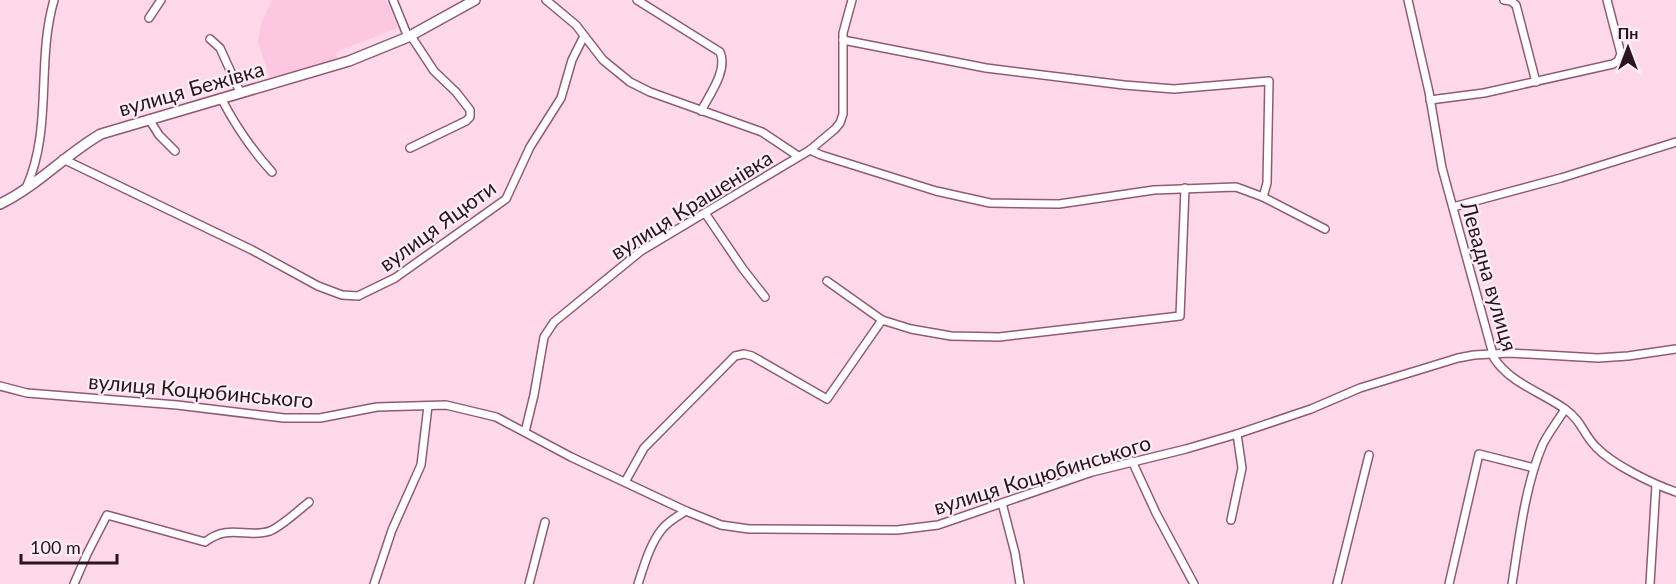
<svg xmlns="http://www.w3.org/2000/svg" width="1676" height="584" viewBox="0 0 1676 584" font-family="Lato,sans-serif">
	<rect width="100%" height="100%" fill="#ffd9ea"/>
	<path fill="#fec7e1" d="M272,0H386L398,28L336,52L337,59L270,78L258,42L261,23Z"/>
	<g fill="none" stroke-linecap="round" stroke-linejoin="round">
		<defs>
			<g id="minor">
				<path d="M393,0L408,37"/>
				<path d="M546,0L576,25L603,60L630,82L650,92L762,132L798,156"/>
				<path d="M637,0L720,52C728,70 710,94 701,111"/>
				<path d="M1408,0L1429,92L1442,168L1494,358C1510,383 1541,392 1565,409C1582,421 1583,434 1596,447C1613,465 1653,484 1676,492"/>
				<path d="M1504,0L1511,1L1516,5L1536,82"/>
				<path d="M149,18L161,0"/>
				<path d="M210,39L220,48L240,92"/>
				<path d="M843,40L986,68L1124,85L1174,89L1269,81L1267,183L1263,197"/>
				<path d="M221,98C235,125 251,149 272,172"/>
				<path d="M1430,100L1484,93L1613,64L1618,61L1621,54L1607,0"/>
				<path d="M149,119L159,135L175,151"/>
				<path d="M410,148L466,121L470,117V110L456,92L434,71L411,36"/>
				<path d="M810,150L821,155L936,191L990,203L1059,204L1154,190L1236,187L1263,197L1325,229"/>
				<path d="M63,159L252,250L318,286L342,295L358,296L395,278L506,199L530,147L561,98L572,60L584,36"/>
				<path d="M26,188C53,129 36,61 54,0"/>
				<path d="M1453,207L1561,178L1676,142"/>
				<path d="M705,213L743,269L765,297"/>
				<path d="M827,281L882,320"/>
				<path d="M0,386L27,393L177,405L284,418H320L377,407L446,405L496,417L571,457L686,511L721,525L749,529L897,530L938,525L1092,472L1186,449L1237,434L1311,409L1360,388L1458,358L1474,355L1510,353L1598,358L1628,356L1676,349"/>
				<path d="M525,432L534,395L544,337L554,322L641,251L810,150L835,129L840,123L843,114V33L852,0"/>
				<path d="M1132,461L1156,513L1194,584"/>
				<path d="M625,482L644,448L735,356L744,354L752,356L827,399L882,320L911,329L951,336L999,337L1180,316L1185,188"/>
				<path d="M1002,503L1015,553L1020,584"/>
				<path d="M1231,520L1242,468L1237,434"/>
				<path d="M74,584L87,554L107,515L205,542C230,523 247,539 270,531C282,526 299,510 309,502"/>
				<path d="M374,584L392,530L421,465L428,406"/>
				<path d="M529,584L545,522"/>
				<path d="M638,584C644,566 650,543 663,528C669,521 678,516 686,511"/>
				<path d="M1337,584L1369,455"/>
				<path d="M1449,584L1479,454L1534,468"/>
				<path d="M1512,584C1519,540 1525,485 1543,444C1549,432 1558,421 1565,409"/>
				<path d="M1650,584L1656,485"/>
			</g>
			<path id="major" d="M0,204C36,187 66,154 101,134L349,61L408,37L475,0"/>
		</defs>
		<use href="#minor" stroke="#905a75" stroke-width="10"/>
		<use href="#major" stroke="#905a75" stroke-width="12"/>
		<use href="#minor" stroke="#fff" stroke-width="7"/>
		<use href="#major" stroke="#fff" stroke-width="9"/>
	</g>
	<g text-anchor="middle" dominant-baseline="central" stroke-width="4.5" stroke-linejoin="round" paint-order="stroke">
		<g font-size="21" fill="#2a141f" stroke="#fbeef4">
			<text transform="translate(191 88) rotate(-16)">вулиця Бежівка</text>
			<text transform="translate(691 204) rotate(-32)">вулиця Крашенівка</text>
			<text transform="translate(437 225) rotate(-36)">вулиця Яцюти</text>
			<text transform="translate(1490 276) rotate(74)">Левадна вулиця</text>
			<text transform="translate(201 390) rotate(5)">вулиця Коцюбинського</text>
			<text transform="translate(1042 474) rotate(-17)">вулиця Коцюбинського</text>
		</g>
	</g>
	<g transform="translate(1628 48)" stroke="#fbeef4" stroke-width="4.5" paint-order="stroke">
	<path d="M0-4.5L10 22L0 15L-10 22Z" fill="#2a141f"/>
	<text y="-9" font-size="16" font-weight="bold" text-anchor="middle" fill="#2a141f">Пн</text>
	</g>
	<path d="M21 554v9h96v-9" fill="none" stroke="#2a141f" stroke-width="3"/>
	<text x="30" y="554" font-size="18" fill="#2a141f" stroke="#fbeef4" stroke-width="4.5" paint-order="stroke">100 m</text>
</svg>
